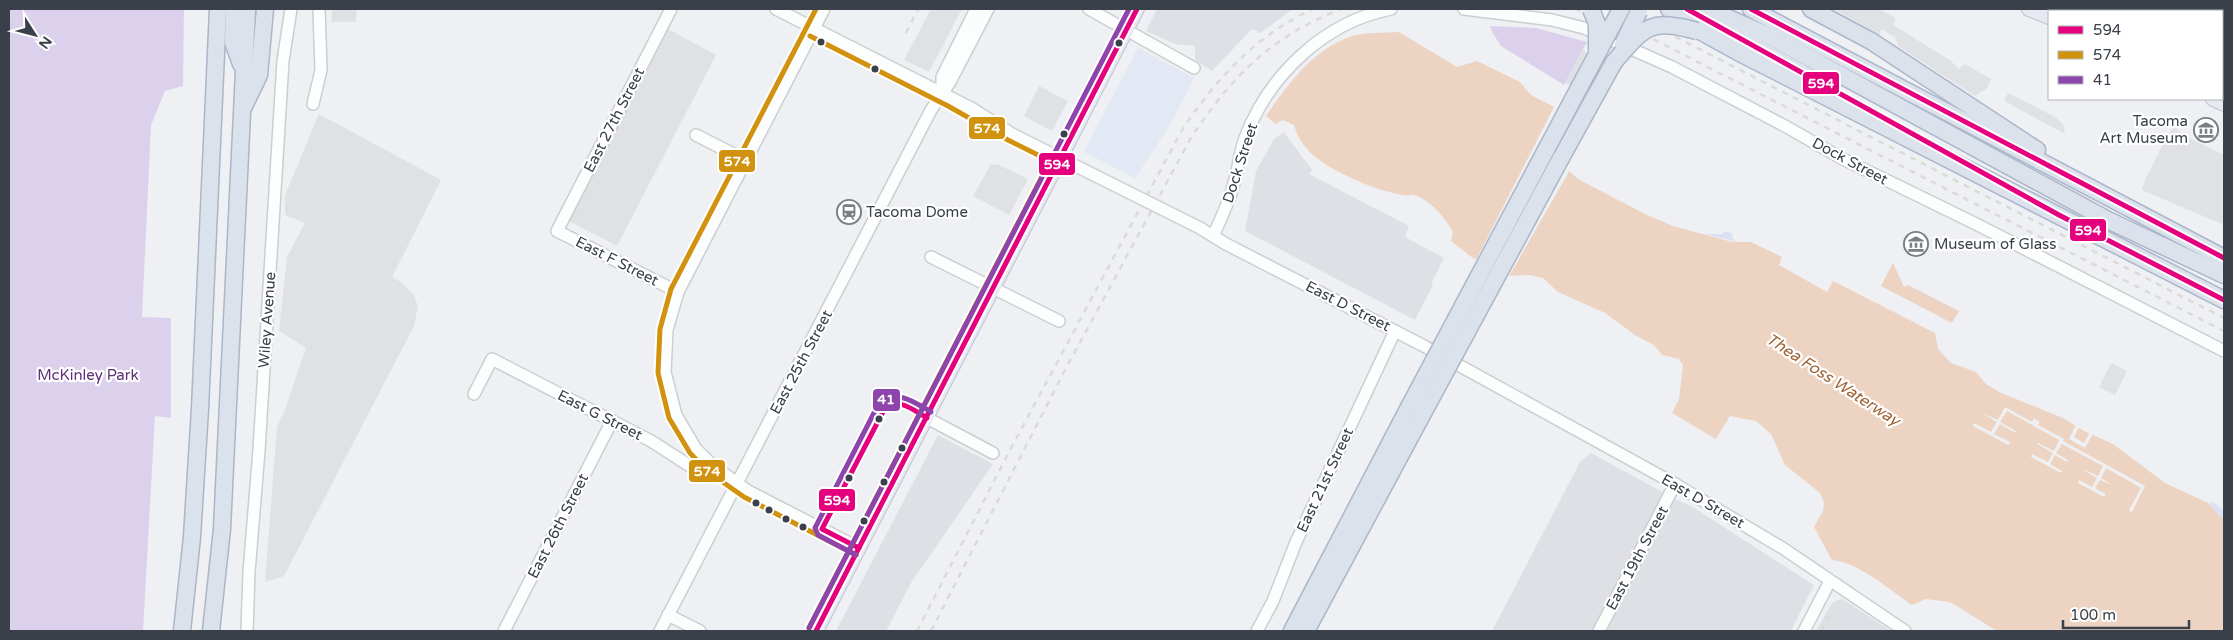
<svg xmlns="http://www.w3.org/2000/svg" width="2233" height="640" viewBox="0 0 2233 640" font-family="'Varela Round',sans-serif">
	<rect width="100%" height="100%" fill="#eef0f3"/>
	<path fill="#e2e9f4" d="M1138,48L1194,78L1170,125L1135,178L1084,152Z"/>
	<g fill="#dee0e5">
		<path d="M1157,9H1293L1260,33L1252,29L1212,71L1195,60V46L1175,44L1146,31Z"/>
		<path d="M1284,132L1312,170L1309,174L1409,226L1405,237L1444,258L1431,284L1433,285L1415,320L1245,231L1256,171L1274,139Z"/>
		<path d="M938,435L993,464L911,583L886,631H836Z"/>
		<path d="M1591,453L1675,499L1691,506L1814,585L1791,631H1492L1580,462Z"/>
		<path d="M1841,599L1844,600L1891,631H1816L1832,603Z"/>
	</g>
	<path fill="#e1e6f0" d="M2095,9H2224V74L2222,72V11H2100Z"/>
	<g fill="#dcd1ec">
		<path d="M9,9H184L183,86L165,91L151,125L142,317L171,318V418L155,416L143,631H9Z"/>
		<path d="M1490,26L1536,28L1587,42L1564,85L1501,46L1492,32Z"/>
	</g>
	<g fill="#dbe1f4">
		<path d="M1725,231L1733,234L1732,238L1737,242L1705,234H1722Z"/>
		<path d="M2212,501L2224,511V520L2210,505Z"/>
	</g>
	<g fill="#dfe1e5">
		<path d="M332,9H357L356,22H331Z"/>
		<path d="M931,9H962L929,72L904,60Z"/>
		<path d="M1834,9H1879L1896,18L1893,25L1951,61L1959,69L1965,64L1991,79L1987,88L1975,96L1898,46L1895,37L1881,29L1880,35Z"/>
		<path d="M662,26L716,55L617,246L563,218Z"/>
		<path d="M1582,50L1618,69L1601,102L1565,83Z"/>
		<path d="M1039,86L1068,101L1052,131L1024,116Z"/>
		<path d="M2008,93L2055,117L2063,124L2065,134L2004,101Z"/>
		<path d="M319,114L441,180L392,277L401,282L413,294L418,306L414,326L284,576L265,582L277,427L286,407L306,348L279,331L287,257L305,223L285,215V195Z"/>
		<path d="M2174,127L2185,136L2224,155V225L2142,190L2145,180L2168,134Z"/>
		<path d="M991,164L994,165L997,164L1028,179L1009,215L973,196Z"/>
		<path d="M2111,363L2127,371L2115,395L2099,387Z"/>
	</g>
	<g fill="#edd4c2">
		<path d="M1399,32L1457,67L1477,61L1520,82L1531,95L1556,108L1569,171L1578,179L1645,214L1673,226L1732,242H1751L1782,257L1779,265L1827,292L1833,281L1935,333L1938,349L1951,363L1976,372L1986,384L2001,393L2063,418L2084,431L2113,444L2165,483L2208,503L2224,520V631H1997L1950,602L1926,599L1912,605C1890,590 1858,562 1832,560L1814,527L1823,511L1824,502L1820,493L1785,465L1771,434L1756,421L1730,416L1716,439L1672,413L1679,399L1683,365L1679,359L1662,355L1654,345L1635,335L1605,313L1558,292L1543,278L1529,275L1505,276L1470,256L1451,241L1453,232C1445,218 1431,200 1414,195C1411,194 1407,196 1403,195C1376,191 1332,172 1312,154C1303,146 1297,136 1294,125L1283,120L1275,124L1266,116C1288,84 1312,51 1349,37C1364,32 1384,33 1399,32Z"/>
		<path d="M1893,263L1904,287L1908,285L1959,311L1952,323L1881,286Z"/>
	</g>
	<g fill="#eef0f3">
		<path d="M1555,105L1558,107L1566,126L1565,146L1571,168L1508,278H1504L1475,262Z"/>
		<path d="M2005,407L2032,422L2034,418L2040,422L2038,425L2064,439L2063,441L2145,486L2132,512L2129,510L2141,488L2106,468L2101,478L2112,485L2100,480L2095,488L2106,494L2104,497L2078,483L2079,480L2092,487L2097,478L2085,471V470L2098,476L2103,466L2062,444L2056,453L2068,460L2067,462L2055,455L2050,464L2062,471L2061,473L2031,457L2032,454L2048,462L2053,453L2037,444L2038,443L2054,451L2059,440L2007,411L2000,422L2016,431L2015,433L2000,424L1994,434L2010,442L2008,445L1973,426L1974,423L1991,432L1997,422L1982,413L1998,420Z"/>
		<path d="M2077,423L2080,425L2074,437L2084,443L2090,432L2093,433L2085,448L2069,439Z"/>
	</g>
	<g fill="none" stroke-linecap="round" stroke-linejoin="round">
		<defs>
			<g id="minor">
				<path d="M671,9L557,231L678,292"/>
				<path d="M776,9L971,108L1012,134L1090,173"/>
				<path d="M824,9L678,292L667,330L665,372L676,415L696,449L712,465L748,491L859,548"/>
				<path d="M1089,9L1194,68"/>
				<path d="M1464,9L1552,20L1584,28L1672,67L1785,126L1841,158L1974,223L2224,351"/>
				<path d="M942,93V77L976,9"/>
				<path d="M313,104L321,70L319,9"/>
				<path d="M696,135L747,161"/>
				<path d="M1200,228L1226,244L1422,345L1675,484L1784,549L1905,631"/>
				<path d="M1213,236C1220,221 1227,206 1232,190C1238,173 1239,154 1245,138C1269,75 1324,22 1391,9"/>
				<path d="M931,257L1059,321"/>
				<path d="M474,394L492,359L651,441L690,466L707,460"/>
				<path d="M927,418L993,453"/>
				<path d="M668,615L700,631"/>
				<path d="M247,631L249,572L259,450L283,61L291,9"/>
				<path d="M504,631L612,421"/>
				<path d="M660,631L931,110L950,82L988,9"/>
				<path d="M1257,631L1273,601L1296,542L1395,331"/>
				<path d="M1599,631L1675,484"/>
				<path d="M1804,631L1830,581"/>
			</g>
			<g id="major">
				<path d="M2029,9L2049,17"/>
				<path d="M2077,9L2082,11"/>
				<path d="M2222,83L2224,84"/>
				<path d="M2213,99L2224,104"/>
				<path d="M816,631L1137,9"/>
			</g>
			<g id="highway">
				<path d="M234,9L233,42L241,64"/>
				<path d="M1669,9L1687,24L1738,52L2224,300"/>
				<path d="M1687,9L1830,88"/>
				<path d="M1708,9L1769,36L2108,220L2224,275"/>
				<path d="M1751,9L2224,258"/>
				<path d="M1811,9L1871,41L2037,150"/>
				<path d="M244,106L259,75L265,9"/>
				<path d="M1561,158L1614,62"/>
				<path d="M182,631L192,537L200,409L218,9"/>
				<path d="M211,631L222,529L247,9"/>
				<path d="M1292,631L1408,409"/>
				<path d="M1306,631L1422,415"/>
			</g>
		</defs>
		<use href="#minor" stroke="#ccced1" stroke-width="14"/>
		<use href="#major" stroke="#bdc3d4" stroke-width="16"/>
		<use href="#highway" stroke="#abb6c9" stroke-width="19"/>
		<use href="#minor" stroke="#fcfdfd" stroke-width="11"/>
		<use href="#major" stroke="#e6e9f1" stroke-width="14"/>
		<use href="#highway" stroke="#dce2ec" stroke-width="16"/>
		<g stroke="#dadada" stroke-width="2.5" stroke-dasharray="6 6" stroke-linecap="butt">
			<path d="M1575,9L1645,35L2224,331"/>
			<path d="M1609,9L1672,35L2224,318"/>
			<path d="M906,33L918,9"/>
			<path d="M917,631L1009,452L1182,130C1217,78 1255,36 1313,9"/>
			<path d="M931,631L1065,370L1192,136C1233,75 1272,36 1341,9"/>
			<path d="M1822,631L1830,616"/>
		</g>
		<defs>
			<path id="minor-bridge" d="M1090,173L1200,228"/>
			<g id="highway-bridge">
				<path d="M1591,9L1597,24V50"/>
				<path d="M1623,44L1639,11"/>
				<path d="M1614,62C1644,27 1650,18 1697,31"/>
				<path d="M1408,409L1621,9"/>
				<path d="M1422,415L1561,158"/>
			</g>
		</defs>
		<use href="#minor-bridge" stroke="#ccced1" stroke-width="14" stroke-linecap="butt"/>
		<use href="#highway-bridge" stroke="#abb6c9" stroke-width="19" stroke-linecap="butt"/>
		<use href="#minor-bridge" stroke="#fcfdfd" stroke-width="11"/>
		<use href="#highway-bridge" stroke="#dce2ec" stroke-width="16"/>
		<defs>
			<g id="bus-1">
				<path d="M1687,9L2059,215L2224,300"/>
				<path d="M1751,9L2224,258"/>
				<path d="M859,548L822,529L884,410C898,396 913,410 927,418"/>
				<path d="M816,631L1137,9"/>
			</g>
			<g id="bus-2">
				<path d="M816,9L671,289L660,329L658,373L669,418L690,453L707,471L744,497L856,555"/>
				<path d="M809,628L1050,161L1008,140L948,106L810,36"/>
			</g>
			<g id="bus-3">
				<path d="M856,555L818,535L815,528L877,407C894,387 913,401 931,412"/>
				<path d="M809,628L1129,9"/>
			</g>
		</defs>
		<use href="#bus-1" stroke="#fff" stroke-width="9"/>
		<use href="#bus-2" stroke="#fff" stroke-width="9"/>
		<use href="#bus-3" stroke="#fff" stroke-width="9"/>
		<use href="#bus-1" stroke="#e5007d" stroke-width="5"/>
		<use href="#bus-2" stroke="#d1920f" stroke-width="5"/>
		<use href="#bus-3" stroke="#8e44ad" stroke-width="5"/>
	</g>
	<defs>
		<symbol id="museum-ring" viewBox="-11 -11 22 22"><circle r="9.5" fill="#fff" stroke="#797e84" stroke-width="1.5"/><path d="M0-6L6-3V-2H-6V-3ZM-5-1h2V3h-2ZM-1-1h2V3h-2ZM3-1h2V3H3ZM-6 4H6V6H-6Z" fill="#797e84"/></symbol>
		<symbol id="station-ring" viewBox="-11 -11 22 22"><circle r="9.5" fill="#fff" stroke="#797e84" stroke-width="1.5"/><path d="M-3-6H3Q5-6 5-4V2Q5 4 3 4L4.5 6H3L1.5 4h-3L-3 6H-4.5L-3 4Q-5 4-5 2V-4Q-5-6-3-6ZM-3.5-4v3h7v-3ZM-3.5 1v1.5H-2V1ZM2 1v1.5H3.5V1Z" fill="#797e84"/></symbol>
	</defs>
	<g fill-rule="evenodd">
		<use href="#museum-ring" x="2192" y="116" width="28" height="28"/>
		<use href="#station-ring" x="835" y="198" width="28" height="28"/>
		<use href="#museum-ring" x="1902" y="230" width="28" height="28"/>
	</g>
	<g fill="#3a4049" stroke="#fff" stroke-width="2">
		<circle cx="821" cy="42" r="4.5"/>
		<circle cx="1119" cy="43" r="4.5"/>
		<circle cx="875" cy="69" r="4.5"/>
		<circle cx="1064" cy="134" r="4.5"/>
		<circle cx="879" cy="419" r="4.5"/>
		<circle cx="902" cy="448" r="4.5"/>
		<circle cx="849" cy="478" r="4.5"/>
		<circle cx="884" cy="482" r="4.5"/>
		<circle cx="756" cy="503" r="4.5"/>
		<circle cx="769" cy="510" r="4.5"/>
		<circle cx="786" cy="519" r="4.5"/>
		<circle cx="864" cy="521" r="4.5"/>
		<circle cx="803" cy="527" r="4.5"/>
	</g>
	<g text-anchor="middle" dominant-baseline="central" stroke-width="4.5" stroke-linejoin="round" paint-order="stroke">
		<g font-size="15" fill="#3a4049" stroke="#fff">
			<text transform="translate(614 120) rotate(-63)">East 27th Street</text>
			<text transform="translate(1850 161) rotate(28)">Dock Street</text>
			<text transform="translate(1240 163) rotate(-72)">Dock Street</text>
			<text transform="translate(617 261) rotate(27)">East F Street</text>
			<text transform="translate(1348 306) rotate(27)">East D Street</text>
			<text transform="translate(267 320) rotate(-86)">Wiley Avenue</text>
			<text transform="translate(801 362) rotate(-62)">East 25th Street</text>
			<text transform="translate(600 415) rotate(27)">East G Street</text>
			<text transform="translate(1325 480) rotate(-65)">East 21st Street</text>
			<text transform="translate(1703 501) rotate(30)">East D Street</text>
			<text transform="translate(558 526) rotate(-63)">East 26th Street</text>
			<text transform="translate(1637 558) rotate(-62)">East 19th Street</text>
		</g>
		<g font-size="15" fill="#3a4049" stroke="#fff" text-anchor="start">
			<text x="2188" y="121" text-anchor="end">Tacoma<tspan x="2188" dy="17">Art Museum</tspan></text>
			<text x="866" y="212">Tacoma Dome</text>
			<text x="1934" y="244">Museum of Glass</text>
		</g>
		<g font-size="15" fill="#5e3078" stroke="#fff">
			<text x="88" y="375">McKinley Park</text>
		</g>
		<g font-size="16" font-style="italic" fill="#9f6435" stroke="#fff">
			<text transform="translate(1833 380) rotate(33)">Thea Foss Waterway</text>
		</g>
	</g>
	<g stroke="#fff" stroke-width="2">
		<rect x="1802" y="71" width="38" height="24" rx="5" fill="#e5007d"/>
		<rect x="968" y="116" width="38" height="24" rx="5" fill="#d1920f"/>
		<rect x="718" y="149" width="38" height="24" rx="5" fill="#d1920f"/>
		<rect x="1038" y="152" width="38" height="24" rx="5" fill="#e5007d"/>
		<rect x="2069" y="218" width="38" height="24" rx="5" fill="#e5007d"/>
		<rect x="872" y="388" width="29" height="24" rx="5" fill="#8e44ad"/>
		<rect x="688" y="459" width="38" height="24" rx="5" fill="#d1920f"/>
		<rect x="818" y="488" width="38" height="24" rx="5" fill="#e5007d"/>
	</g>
	<g font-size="14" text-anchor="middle" font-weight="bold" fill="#fff">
		<text x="1821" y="88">594</text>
		<text x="987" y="133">574</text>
		<text x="737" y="166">574</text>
		<text x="1057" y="169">594</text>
		<text x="2088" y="235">594</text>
		<text x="886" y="404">41</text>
		<text x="707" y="476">574</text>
		<text x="837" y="505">594</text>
	</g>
	<rect width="2233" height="640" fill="none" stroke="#3a4049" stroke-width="20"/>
	<rect x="2048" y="10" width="175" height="90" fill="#ffffff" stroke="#b0b3b6"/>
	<rect x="2058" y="26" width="25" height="8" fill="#e5007d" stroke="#b0b3b6"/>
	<text x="2093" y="35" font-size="15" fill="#3a4049">594</text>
	<rect x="2058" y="51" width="25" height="8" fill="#d1920f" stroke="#b0b3b6"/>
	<text x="2093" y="60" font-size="15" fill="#3a4049">574</text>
	<rect x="2058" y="76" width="25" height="8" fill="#8e44ad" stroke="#b0b3b6"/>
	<text x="2093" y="85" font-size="15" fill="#3a4049">41</text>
	<g transform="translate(35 35) rotate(126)" stroke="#ffffff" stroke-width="4" paint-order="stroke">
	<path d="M0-4L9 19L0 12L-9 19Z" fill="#3a4049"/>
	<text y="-8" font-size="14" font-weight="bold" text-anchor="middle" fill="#3a4049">N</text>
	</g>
	<path d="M2063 620v8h126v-8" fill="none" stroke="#3a4049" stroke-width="2.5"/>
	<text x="2070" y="620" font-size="15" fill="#3a4049" stroke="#ffffff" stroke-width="4" paint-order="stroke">100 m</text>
</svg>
